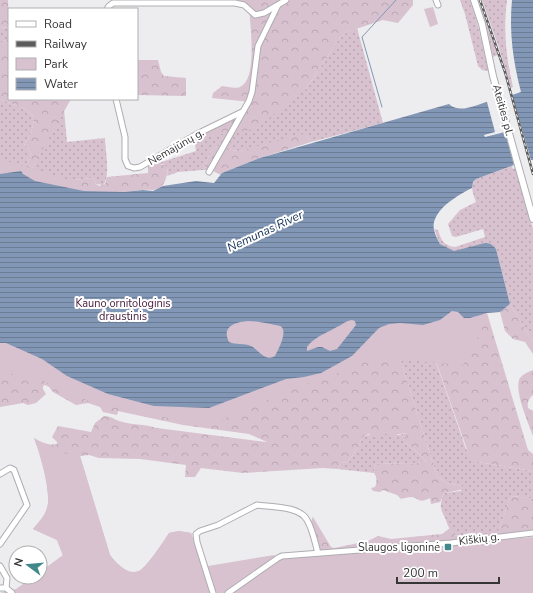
<svg xmlns="http://www.w3.org/2000/svg" width="533" height="593" viewBox="0 0 533 593" font-family="'Nunito Sans',sans-serif">
	<defs>
		<pattern id="grass-dots" width="8" height="8" patternUnits="userSpaceOnUse"><rect width="8" height="8" fill="#d8c2d0"/><path d="M2 2h.1M6 6h.1" fill="none" stroke="#baa7b3" stroke-width="1.8" stroke-linecap="round"/></pattern>
		<pattern id="forest-crowns" width="20" height="18" patternUnits="userSpaceOnUse"><rect width="20" height="18" fill="#d8c2d0"/><path d="M2 6a3 3 0 1 1 6 0M12 15a3 3 0 1 1 6 0" fill="none" stroke="#baa7b3"/></pattern>
		<pattern id="water-rules" width="6" height="5" patternUnits="userSpaceOnUse"><rect width="6" height="5" fill="#8297b5"/><path d="M0 2.5h6" fill="none" stroke="#6b7c94"/></pattern>
	</defs>
	<rect width="100%" height="100%" fill="#edecef"/>
	<g fill="url(#grass-dots)">
		<path d="M460,0H470C479,24 482,47 489,71L482,70L478,66L465,14Z"/>
		<path d="M476,0H478L498,55L493,57L486,29Z"/>
		<path d="M482,0H507C503,31 506,57 513,87L511,88L499,48Z"/>
		<path d="M9,27V38L2,42H0V28Z"/>
		<path d="M357,28L383,123L311,142L305,135L240,151C232,151 225,147 217,146L211,151L203,170L178,172L167,176L168,168L163,164L154,166L152,165L196,151L194,138L306,89L339,39L347,32Z"/>
		<path d="M0,99L23,108L33,116C35,127 30,135 24,145L28,147L31,155L23,174L0,163Z"/>
		<path d="M64,110L67,142L105,138C105,149 111,178 103,185L96,184L93,178L73,180H58L31,170Z"/>
		<path d="M512,166L513,169L516,168L526,208L533,228V342L510,304L496,249L493,245L454,252L440,244L434,229L438,230C441,240 444,246 455,247L485,237L483,229L456,237L452,236L448,224L460,210L476,202C473,193 469,186 476,179Z"/>
		<path d="M389,324L423,325L466,449L478,462L533,471V499L513,496L510,498L497,535C486,536 459,542 451,531C449,528 447,524 446,520C440,508 439,506 444,493L461,491L462,486L446,483L437,476Z"/>
		<path d="M384,432L399,435L406,433V443L427,461L409,464L379,463L375,465L374,473L338,469L340,463L348,462L358,447L363,436Z"/>
	</g>
	<g fill="url(#forest-crowns)">
		<path d="M0,0H8L9,27L0,28Z"/>
		<path d="M204,0H413V5L398,23L383,20L347,32L339,39L306,89L255,129L194,138L244,113L251,102L212,98L213,93L222,86C229,87 238,90 243,85C257,74 250,23 249,6L243,1Z"/>
		<path d="M9,38V99H71L31,170L58,180H73L93,178L96,184L99,186L105,184L107,177L148,173V166C154,164 164,163 168,168C167,174 166,182 162,186C157,192 150,189 143,190C136,190 130,192 124,192C96,195 48,188 23,174L31,155L28,147L24,145C30,135 35,127 33,116L23,108L0,99V42H2Z"/>
		<path d="M137,60H158L161,72L164,76L186,78V96L137,95Z"/>
		<path d="M300,134L305,135L311,142L260,158L222,173L221,175L211,170H203L211,151L217,146C225,146 231,151 240,151Z"/>
		<path d="M510,304L533,342V354L525,342L513,339L505,331L500,312Z"/>
		<path d="M487,313L528,450L533,454V471L478,462L473,460L469,455L423,325L470,318Z"/>
		<path d="M389,324L437,476L446,483L462,486L465,489L444,493L440,502L431,504L430,498C418,504 420,498 411,497C408,497 404,498 401,499L397,495L383,490L380,492L373,491L371,488L375,487C377,483 377,476 374,473L375,465L379,463L409,464L427,461L406,443V433L388,436L384,432L380,436L376,437L369,434L363,436L358,447L348,462L340,463L338,469L323,468L243,473L201,468L195,477H185L186,465L140,459L99,458L89,455L80,456L110,555C116,563 128,576 139,571C146,568 164,541 169,533L179,531L191,533L211,593L33,577H40V572L63,555L57,540L33,529C38,523 45,516 47,508C52,494 40,453 34,438C41,442 49,446 57,444V442L52,437L58,426L91,432L95,423L104,416C110,416 114,419 119,421C131,425 145,424 157,428L266,442H267L249,434L183,425L118,411L117,415L103,412L100,407L88,403L76,405L53,392L49,387L45,385L43,386V389L46,394L36,403L28,405L23,403L0,407V343Z"/>
		<path d="M533,370V395C529,398 527,403 528,408L533,411V436C529,424 513,389 520,378C523,374 528,372 533,370Z"/>
		<path d="M513,496L533,499V531L497,535L510,498Z"/>
		<path d="M313,517L331,547L334,548L368,541L378,536L391,539L442,534L450,528C453,536 460,537 468,538L464,540L320,552L311,522Z"/>
	</g>
	<g fill="#d8c2d0">
		<path d="M433,7L438,24L430,27L424,9Z"/>
		<path d="M0,159L69,180L73,192L483,314L478,337L463,365L369,357L336,374L291,389L212,424L183,421L93,403L41,380L0,371Z"/>
		<path d="M34,438L51,451L80,456L110,555C116,563 128,576 139,571C146,568 164,541 169,533L179,531L191,533L202,567L274,555L277,557L284,558L533,537V593H0L16,589L33,577H40V572L63,556L57,540L33,529C38,523 45,516 47,508C52,494 40,453 34,438Z"/>
	</g>
	<g fill="url(#water-rules)" fill-rule="evenodd">
		<path d="M512,0H533V160H531L512,95L521,92C513,61 509,32 512,0Z"/>
		<path d="M487,102L495,132L484,135L485,137L505,132L514,165L476,179L473,182L472,188C458,195 430,211 434,230C435,235 438,240 440,244L454,251L485,243C490,243 493,245 496,249L510,304L500,312L487,313L470,318H464L458,312L452,311L440,320L423,325L400,323L389,324L379,328L352,356L321,373L304,377L286,379L209,408L154,406L108,394L67,376L42,359L6,343H0V174L21,171L23,174L35,181L84,191L124,192L143,190L153,191L163,186L196,181L214,183L222,173L260,158L449,104C459,114 476,105 487,102ZM352,320L355,321L356,325L337,349L330,351L322,347H318L307,351V347C314,337 325,334 335,328C342,325 345,321 352,320ZM248,321C256,321 263,323 271,324C273,325 278,325 280,326C289,330 278,350 275,356C265,362 259,350 251,346C244,343 236,345 229,342C221,326 236,322 248,321Z"/>
	</g>
	<g fill="none" stroke-linecap="round" stroke-linejoin="round">
		<path stroke="#8297b5" stroke-width="1" d="M382,107L362,37L396,0"/>
		<defs>
			<g id="minor">
				<path d="M436,0L438,5"/>
				<path d="M107,9L109,6L113,3H235L244,5L255,15L264,13L286,0"/>
				<path d="M116,99L125,137V159L128,166L134,168L140,167L197,134L242,112"/>
				<path d="M209,172L249,101L252,92L258,46L278,5"/>
				<path d="M0,474L10,468L14,470L27,505L0,544"/>
				<path d="M0,566L7,578L6,588"/>
				<path d="M0,588H6L12,593"/>
				<path d="M213,593L197,542L196,534L200,531L218,525L253,507L257,505C271,507 300,506 307,520C313,530 315,543 318,553"/>
				<path d="M228,593L278,558L282,556L451,543L533,533"/>
			</g>
			<path id="major" d="M474,0L482,24L493,76L533,219"/>
		</defs>
		<use href="#minor" stroke="#aeadb1" stroke-width="7"/>
		<use href="#major" stroke="#aeadb1" stroke-width="8"/>
		<use href="#minor" stroke="#fff" stroke-width="5"/>
		<use href="#major" stroke="#fff" stroke-width="6"/>
		<defs>
			<path id="rail" d="M480,0L505,72L533,174"/>
		</defs>
		<use href="#rail" stroke="#5c5c5d" stroke-width="2.5"/>
		<use href="#rail" stroke="#fff" stroke-width="1" stroke-dasharray="3" stroke-linecap="butt"/>
	</g>
	<rect fill="#408889" stroke="#fff" stroke-width="1.5" x="444" y="543" width="8" height="8" rx="2"/>
	<g text-anchor="middle" dominant-baseline="central" stroke-width="4" stroke-linejoin="round" paint-order="stroke">
		<g font-size="11" fill="#363637" stroke="#fff">
			<text transform="translate(503 110) rotate(75)">Ateities pl.</text>
			<text transform="translate(176 147) rotate(-30)">Nemajūnų g.</text>
			<text transform="translate(479 539) rotate(-7)">Kiškių g.</text>
		</g>
		<g font-size="11" fill="#471c3c" stroke="#fff">
			<text x="123" y="303">Kauno ornitologinis<tspan x="123" dy="13">draustinis</tspan></text>
		</g>
		<g font-size="11" fill="#363637" stroke="#fff" text-anchor="end">
			<text x="440" y="547">Slaugos ligoninė</text>
		</g>
		<g font-size="12" font-style="italic" fill="#112e56" stroke="#fff">
			<text transform="translate(265 231) rotate(-25)">Nemunas River</text>
		</g>
	</g>
	<rect x="8" y="8" width="130" height="92" fill="#ffffff" stroke="#afafaf"/>
	<rect x="16" y="21" width="20" height="6" fill="#ffffff" stroke="#afafaf"/>
	<text x="44" y="28" font-size="12" fill="#363637">Road</text>
	<rect x="16" y="41" width="20" height="6" fill="#5c5c5d" stroke="#afafaf"/>
	<text x="44" y="48" font-size="12" fill="#363637">Railway</text>
	<rect x="16" y="58" width="20" height="12" fill="#d8c2d0" stroke="#afafaf"/>
	<text x="44" y="68" font-size="12" fill="#363637">Park</text>
	<rect x="16" y="78" width="20" height="12" fill="url(#water-rules)" stroke="#afafaf"/>
	<text x="44" y="88" font-size="12" fill="#363637">Water</text>
	<g transform="translate(28 565) rotate(286)"><circle r="19" fill="#ffffff" stroke="#afafaf"/>
	<path d="M0-3L7 15L0 10L-7 15Z" fill="#408889"/>
	<text y="-6" font-size="11" font-weight="bold" text-anchor="middle" fill="#363637">N</text>
	</g>
	<path d="M397 577v6h102v-6" fill="none" stroke="#363637" stroke-width="2"/>
	<text x="403" y="577" font-size="12" fill="#363637" stroke="#ffffff" stroke-width="3" paint-order="stroke">200 m</text>
</svg>
